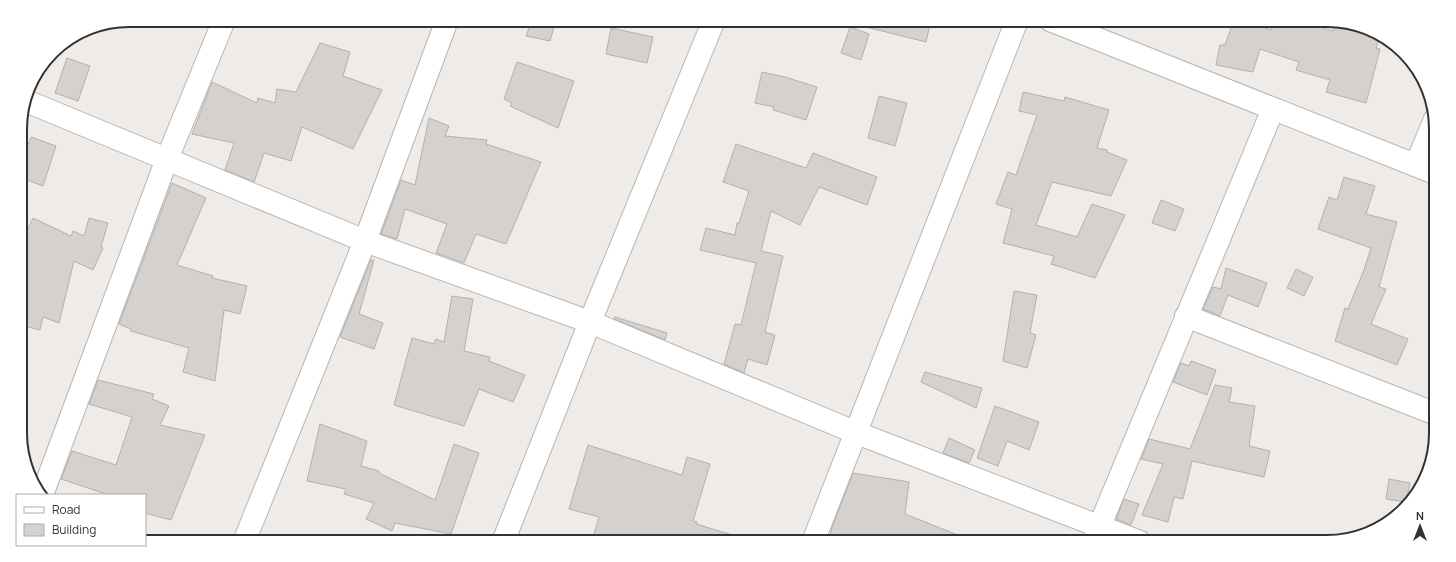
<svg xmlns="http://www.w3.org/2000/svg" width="1456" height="562" viewBox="0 0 1456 562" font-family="Manrope,sans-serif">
	<rect width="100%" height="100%" fill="#eeebe8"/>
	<g fill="#d4d1ce" stroke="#b3b0ad">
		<path d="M532,20H556L550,41L526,36Z"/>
		<path d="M867,20H931L926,42L866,27Z"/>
		<path d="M1234,20H1242L1271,30L1275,20H1297L1333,31L1337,22L1379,40L1376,48L1380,49L1366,103L1326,92L1330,80L1296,70L1299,62L1260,49L1253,72L1216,65L1220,45H1225Z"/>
		<path d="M850,27L869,34L861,60L841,53Z"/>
		<path d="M611,28L653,37L647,63L606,54Z"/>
		<path d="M320,43L350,52L343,76L382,90L353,149L302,127L291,161L264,153L254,182L225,170L234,143L192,134L212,82L257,103L258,98L275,103L277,89L296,92Z"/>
		<path d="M67,58L90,66L78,101L55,93Z"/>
		<path d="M517,62L574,81L558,128L510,106L512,103L504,99Z"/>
		<path d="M762,72L785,77L817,87L806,120L773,110L774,107L755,103Z"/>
		<path d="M1023,92L1064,101L1065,97L1109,110L1097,148L1107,150V152L1127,160L1111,196L1052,182L1036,225L1077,237L1092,204L1125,215L1095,278L1051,264L1054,256L1003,243L1012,209L996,204L1008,172L1016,175L1037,115L1019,111Z"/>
		<path d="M879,96L907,103L895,146L868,138Z"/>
		<path d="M429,118L449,126L445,136L487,140L486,144L541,162L506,244L476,234L464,263L436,253L447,224L405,209L397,239L381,234L401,180L415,185Z"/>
		<path d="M31,137L56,146L43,186L21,178L20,165Z"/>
		<path d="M736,144L806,168L813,153L877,177L867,205L819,187L800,225L771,211L761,251L783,256L765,332L775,335L767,365L748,359L744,373L724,364L735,324L741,325L756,263L700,250L706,228L735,235L737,223H739L749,191L723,182Z"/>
		<path d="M1344,177L1375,186L1366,214L1397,222L1379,287L1386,289L1371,324L1408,339L1397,365L1335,341L1345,308L1348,309L1364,270L1371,248L1318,229L1329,197L1337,200Z"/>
		<path d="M172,183L206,198L177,265L213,276L212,278L247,286L240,314L224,310L215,381L183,372L189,348L131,331V329L119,324Z"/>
		<path d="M1161,200L1184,209L1175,231L1152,223Z"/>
		<path d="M33,218L71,236L73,231L84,236L89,218L108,223L101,247L103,248L93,270L74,261L59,323L43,317L40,330L21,325V243Z"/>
		<path d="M371,260H374L359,314L383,323L374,349L340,337Z"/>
		<path d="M1226,268L1267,283L1258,307L1228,295L1220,316L1203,309L1213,287L1221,289Z"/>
		<path d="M1296,269L1313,277L1304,296L1287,288Z"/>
		<path d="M1014,291L1037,295L1030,333L1036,335L1027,368L1003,361Z"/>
		<path d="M452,296L473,299L464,351L490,357L489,361L525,375L513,402L479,389L464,426L394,405L412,338L434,344L436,339L444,342Z"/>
		<path d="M615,317L667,333L665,340L614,319Z"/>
		<path d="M1191,361L1216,370L1207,395L1173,382L1181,363L1189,366Z"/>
		<path d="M925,372L982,388L976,408L921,382Z"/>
		<path d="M98,380L154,394L152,399L169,406L160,425L205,435L171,520L145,513V495H109L61,479L72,451L116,465L132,417L89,404Z"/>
		<path d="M1215,385L1232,388L1229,402L1255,406L1249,446L1270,451L1264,477L1192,461L1183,499L1174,497L1168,522L1142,515L1163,464L1141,459L1149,439L1190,449Z"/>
		<path d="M995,406L1039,422L1029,450L1007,441L998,466L977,458Z"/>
		<path d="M320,424L367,441L361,466L379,471V473L435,500L454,444L479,453L451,534L395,523L392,531L366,519L374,503L344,494L346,489L307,481Z"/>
		<path d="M949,438L975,450L969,463L943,453Z"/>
		<path d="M588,445L682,475L687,457L710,464L693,521L697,522L696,524L739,537V542H605L593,538L599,517L569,509Z"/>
		<path d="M853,473L909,482L905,514L973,541V542H828L833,525Z"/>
		<path d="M1389,479L1410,483L1406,502L1386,499Z"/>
		<path d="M1124,499L1139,504L1131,525L1116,519Z"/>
	</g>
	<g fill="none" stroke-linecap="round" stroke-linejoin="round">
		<defs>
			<g id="street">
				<path d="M1050,20L1435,173"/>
				<path d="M26,101L365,241L590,322L857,433L1140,542"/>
				<path d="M1416,165L1435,119"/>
				<path d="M1186,316L1436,414"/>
				<path d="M42,495L167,159L224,20"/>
				<path d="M244,542L365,241L447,20"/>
				<path d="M503,542L590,322L714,20"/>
				<path d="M813,542L1017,20"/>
				<path d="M1093,542L1273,109"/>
			</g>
		</defs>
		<use href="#street" stroke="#b8b5b2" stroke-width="24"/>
		<use href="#street" stroke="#fff" stroke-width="22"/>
	</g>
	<path d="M0 0H1456V562H0ZM129 27H1327A102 102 0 0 1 1429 129V433A102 102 0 0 1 1327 535H129A102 102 0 0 1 27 433V129A102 102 0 0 1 129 27Z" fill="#fff" fill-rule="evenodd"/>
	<path fill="none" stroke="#343231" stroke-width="2" d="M129 27H1327A102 102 0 0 1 1429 129V433A102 102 0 0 1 1327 535H129A102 102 0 0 1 27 433V129A102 102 0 0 1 129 27Z"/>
	<rect x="16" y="494" width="130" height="52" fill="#ffffff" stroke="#aeadad"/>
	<rect x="24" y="507" width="20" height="6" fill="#ffffff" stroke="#aeadad"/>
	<text x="52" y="514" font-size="12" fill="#343231">Road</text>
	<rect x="24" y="524" width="20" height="12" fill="#d4d1ce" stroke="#aeadad"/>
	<text x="52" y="534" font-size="12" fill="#343231">Building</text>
	<g transform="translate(1420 526)" stroke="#ffffff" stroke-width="3" paint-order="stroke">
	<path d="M0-3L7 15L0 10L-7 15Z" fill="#343231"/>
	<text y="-6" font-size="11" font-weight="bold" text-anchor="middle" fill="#343231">N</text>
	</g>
</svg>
